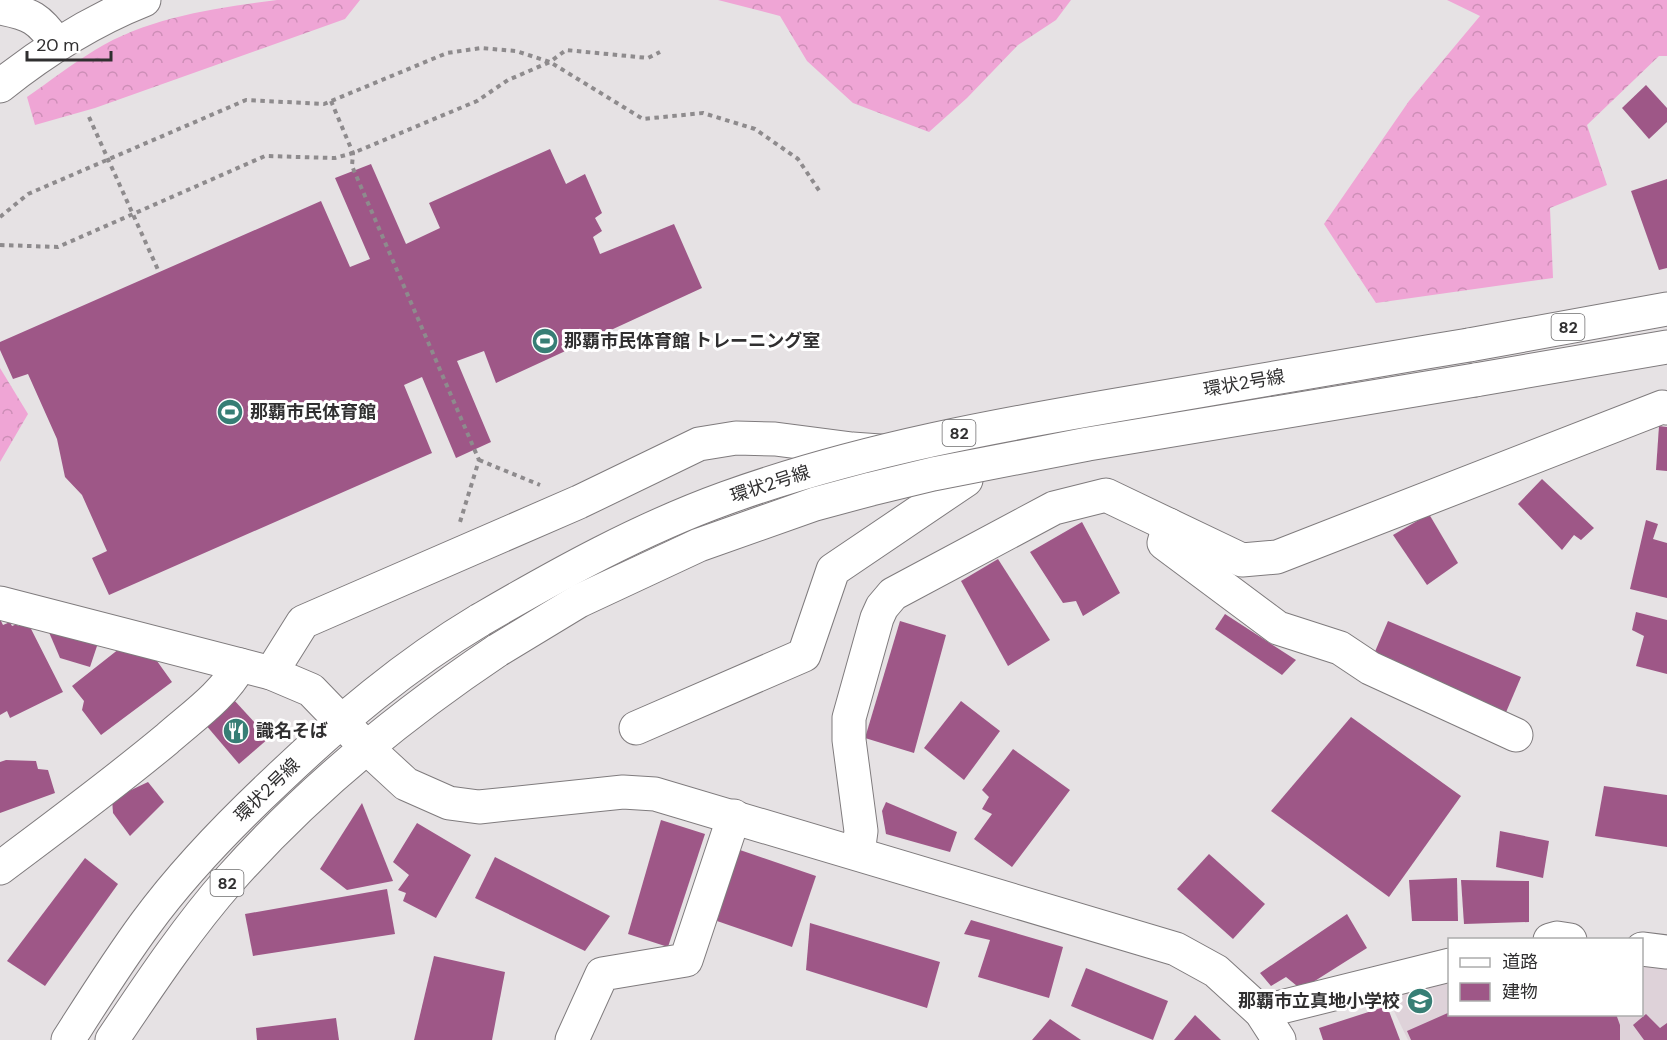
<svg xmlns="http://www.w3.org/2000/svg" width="1667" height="1040" viewBox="0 0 1667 1040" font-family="'DM Sans','Noto Sans JP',sans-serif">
	<defs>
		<pattern id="forest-crowns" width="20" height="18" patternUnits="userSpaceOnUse" patternTransform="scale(1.5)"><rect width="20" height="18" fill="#efa5d5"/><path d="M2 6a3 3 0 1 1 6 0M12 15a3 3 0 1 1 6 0" fill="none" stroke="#cd8eb7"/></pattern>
	</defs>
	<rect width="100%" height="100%" fill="#e6e2e4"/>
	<path fill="#ded2d9" d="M1642,958L1667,961V1040H1408L1383,988L1449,973L1450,1014H1642Z"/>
	<g fill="url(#forest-crowns)">
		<path d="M277,0H360L345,19L95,108L35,125L27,97C50,81 72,64 95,50C149,17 216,8 277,0Z"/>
		<path d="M718,0H1071L1056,20L1018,45L967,98L929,132L853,103L807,61L780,16Z"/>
		<path d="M1447,0H1667V56H1659L1587,125L1607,185L1550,208L1553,278L1376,303L1324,224L1409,101L1480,16Z"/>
		<path d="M0,368L28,414L0,462Z"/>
	</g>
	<g fill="#9e5787">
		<path d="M1646,85L1667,108V122L1649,139L1622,108Z"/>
		<path d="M550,149L566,184L585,174L602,213L595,218L602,231L593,237L600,254L674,224L702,288L496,383L484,351L457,361L491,442L456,458L422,377L404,385L432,453L109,595L92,558L107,551L82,495L65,477L57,439L28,374L13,379L0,350V342L321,201L350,267L370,259L335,178L371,164L406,244L440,228L429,203Z"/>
		<path d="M1667,179V268L1659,270L1631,191Z"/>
		<path d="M1659,426L1667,427V471L1656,470Z"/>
		<path d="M1542,479L1594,528L1581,540L1574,535L1562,550L1518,504Z"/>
		<path d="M1429,514L1458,563L1427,585L1393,535Z"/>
		<path d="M1646,520L1658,524L1653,539L1667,543V598L1630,589Z"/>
		<path d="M1082,522L1120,593L1083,616L1076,601L1063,603L1030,552Z"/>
		<path d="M998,559L1050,640L1008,666L961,581Z"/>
		<path d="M1636,612L1667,620V674L1636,666L1644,636L1632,630Z"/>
		<path d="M1225,614L1296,660L1282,675L1215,629Z"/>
		<path d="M0,619L3,625L10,622L12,626L17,624L18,626L27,621L63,692L10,718L7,711L0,715Z"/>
		<path d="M900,621L946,635L914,753L865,738Z"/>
		<path d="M1388,621L1521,677L1504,717L1371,661Z"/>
		<path d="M45,623L99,640L90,667L60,658Z"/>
		<path d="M124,645L152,654L172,682L101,735L82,710L84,701L72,686Z"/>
		<path d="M234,700L269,738L239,764L205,724Z"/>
		<path d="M961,701L1000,731L964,780L924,748Z"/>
		<path d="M1351,717L1461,796L1389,897L1271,811Z"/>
		<path d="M1013,749L1070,790L1012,867L974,839L992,814L982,809L989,797L982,790Z"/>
		<path d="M6,760L36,761L38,769L48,770L55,793L0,813V762Z"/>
		<path d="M148,782L164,802L130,836L113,813L112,799Z"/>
		<path d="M1604,786L1667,795V847L1595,836Z"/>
		<path d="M886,802L957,832L950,852L886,834L882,811Z"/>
		<path d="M362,803L393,881L347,890L320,869Z"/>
		<path d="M661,820L705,834L668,947L628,934Z"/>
		<path d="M417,823L471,855L436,918L403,901L406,893L398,890L409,875L393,862Z"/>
		<path d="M1500,831L1549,841L1543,878L1496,867Z"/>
		<path d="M740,850L816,876L792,947L717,921Z"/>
		<path d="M1209,854L1265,904L1233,939L1177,889Z"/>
		<path d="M495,857L610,916L585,951L475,898Z"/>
		<path d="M85,858L118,884L45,986L7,961Z"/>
		<path d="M1457,878L1458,921H1412L1409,880Z"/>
		<path d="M1461,880L1529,881V922L1464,924Z"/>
		<path d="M387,889L395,934L253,956L245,914Z"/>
		<path d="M1347,914L1367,948L1310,984L1297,986L1286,977L1271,986L1260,973Z"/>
		<path d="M971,920L1063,947L1049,998L978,977L990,940L964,934Z"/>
		<path d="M810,923L940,962L927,1008L806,970Z"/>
		<path d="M434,956L505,972L492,1040H414Z"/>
		<path d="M1086,968L1168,1001L1153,1040L1071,1006Z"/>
		<path d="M1387,1006L1400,1040H1323L1319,1028Z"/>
		<path d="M1450,1012V1014H1616L1620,1025V1040H1411L1407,1031Z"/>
		<path d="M1646,1014L1660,1028L1667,1023V1040H1644L1633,1025Z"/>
		<path d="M1195,1015L1221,1040H1174Z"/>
		<path d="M336,1018L339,1040H257L256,1028Z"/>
		<path d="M1050,1019L1081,1040H1032Z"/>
	</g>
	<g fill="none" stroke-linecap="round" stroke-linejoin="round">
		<defs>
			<g id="minor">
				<path d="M0,8C31,14 39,18 57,44"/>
				<path d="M0,86C44,51 91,21 144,0"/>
				<path d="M1169,525L1164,543L1278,628L1340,648L1370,668L1516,735"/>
				<path d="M0,603L271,673L311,690L368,749L406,784L449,803L479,807L623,792L655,794L1176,949L1216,971L1261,1012L1279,1040"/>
				<path d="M271,673L303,622L579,502L699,444L736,438L775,439L852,449L908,453H955L966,480L833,570L804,655L636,728"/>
				<path d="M858,853L861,831L849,740V718L877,618L882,607L893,594L1054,508L1106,495L1242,560L1277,557L1662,407L1667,408"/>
				<path d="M0,868C56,826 113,784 167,739C193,716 223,696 240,665"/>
				<path d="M1550,940L1557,938L1570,940"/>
				<path d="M1642,949L1667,952"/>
				<path d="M1261,1012L1450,965"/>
				<path d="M572,1040L602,974L686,960L734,816"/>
			</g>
			<g id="major">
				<path d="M1469,345L1667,309"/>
				<path d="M1475,380L1667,347"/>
				<path d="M68,1040C93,1001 118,961 146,923C184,871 230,824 277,780C340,720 405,665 480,620"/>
				<path d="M112,1040C149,985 186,929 230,879C308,791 401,715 498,650"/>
			</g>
		</defs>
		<use href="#minor" stroke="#7f7b7d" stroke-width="35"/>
		<use href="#major" stroke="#7f7b7d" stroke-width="35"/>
		<g stroke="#8e8b8d" stroke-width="4" stroke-dasharray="4.5 4.5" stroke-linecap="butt">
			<path d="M331,101L353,153L352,166L479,460L460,522"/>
			<path d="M89,117L159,272"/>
			<path d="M0,217L28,194L246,100L324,104L447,53L481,48L516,51L550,62L566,50L648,58L660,52"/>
			<path d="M0,245L58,247L265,156L335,158L353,153L477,101L508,80L550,62L643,119L703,113L755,129L798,159L820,192"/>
			<path d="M479,460L540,485"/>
		</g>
		<use href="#minor" stroke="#fff" stroke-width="33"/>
		<use href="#major" stroke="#fff" stroke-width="33"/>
		<defs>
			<g id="major-bridge">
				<path d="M480,620C559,574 640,529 726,498C862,449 1003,424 1146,400C1253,382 1361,363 1469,345"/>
				<path d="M498,650L579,601L699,545L815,504L871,489L933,474L1088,444L1475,380"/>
			</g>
		</defs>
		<use href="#major-bridge" stroke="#7f7b7d" stroke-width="35" stroke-linecap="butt"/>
		<use href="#major-bridge" stroke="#fff" stroke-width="33"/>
	</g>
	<defs>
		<symbol id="stadium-disc" viewBox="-11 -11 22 22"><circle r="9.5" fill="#377e75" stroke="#fff"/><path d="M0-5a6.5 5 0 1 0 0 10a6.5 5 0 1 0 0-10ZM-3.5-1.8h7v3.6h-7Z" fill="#fff"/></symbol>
		<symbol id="restaurant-disc" viewBox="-11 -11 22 22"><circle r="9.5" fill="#377e75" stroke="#fff"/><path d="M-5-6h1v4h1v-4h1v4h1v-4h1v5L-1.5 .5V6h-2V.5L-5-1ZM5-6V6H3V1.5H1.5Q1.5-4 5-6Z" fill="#fff"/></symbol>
		<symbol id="school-disc" viewBox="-11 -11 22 22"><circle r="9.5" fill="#377e75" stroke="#fff"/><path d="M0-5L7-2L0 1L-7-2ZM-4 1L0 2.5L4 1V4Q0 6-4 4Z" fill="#fff"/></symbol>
	</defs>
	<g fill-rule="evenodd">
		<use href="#stadium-disc" x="530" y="326" width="30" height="30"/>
		<use href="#stadium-disc" x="215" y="397" width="30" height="30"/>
		<use href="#restaurant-disc" x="221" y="716" width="30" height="30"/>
		<use href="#school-disc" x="1405" y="986" width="30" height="30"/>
	</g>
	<g text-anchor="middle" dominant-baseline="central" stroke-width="6" stroke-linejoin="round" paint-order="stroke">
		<g fill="#fff" stroke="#6e6d6e" stroke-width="1.5">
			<rect x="1551.5" y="314" width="33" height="26" rx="4.5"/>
			<rect x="942.5" y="420" width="33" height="26" rx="4.5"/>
			<rect x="210.5" y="870" width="33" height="26" rx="4.5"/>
		</g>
		<g font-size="16" font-weight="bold" fill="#302f30">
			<text x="1568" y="327">82</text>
			<text x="959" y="433">82</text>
			<text x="227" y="883">82</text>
		</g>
		<g font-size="18" font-weight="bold" fill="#302f30" stroke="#fff" text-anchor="start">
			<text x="564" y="341">那覇市民体育館 トレーニング室</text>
			<text x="250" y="412">那覇市民体育館</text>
			<text x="256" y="731">識名そば</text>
			<text x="1400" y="1001" text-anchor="end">那覇市立真地小学校</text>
		</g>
		<g font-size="18" fill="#302f30" stroke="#fff">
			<text transform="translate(1244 383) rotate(-10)">環状2号線</text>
			<text transform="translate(770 484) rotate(-18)">環状2号線</text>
			<text transform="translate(267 790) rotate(-44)">環状2号線</text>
		</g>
	</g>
	<rect x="1448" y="938" width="195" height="78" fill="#ffffff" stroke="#acacac" stroke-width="1.5"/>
	<rect x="1460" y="958" width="30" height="9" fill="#ffffff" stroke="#acacac" stroke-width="1.5"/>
	<text x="1502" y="968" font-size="18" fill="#302f30">道路</text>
	<rect x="1460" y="983" width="30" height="18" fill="#9e5787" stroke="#acacac" stroke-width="1.5"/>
	<text x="1502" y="998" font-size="18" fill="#302f30">建物</text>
	<path d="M27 51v9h84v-9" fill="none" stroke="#302f30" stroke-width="3"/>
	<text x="36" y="51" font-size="18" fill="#302f30" stroke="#ffffff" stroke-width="4.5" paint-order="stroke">20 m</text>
</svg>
